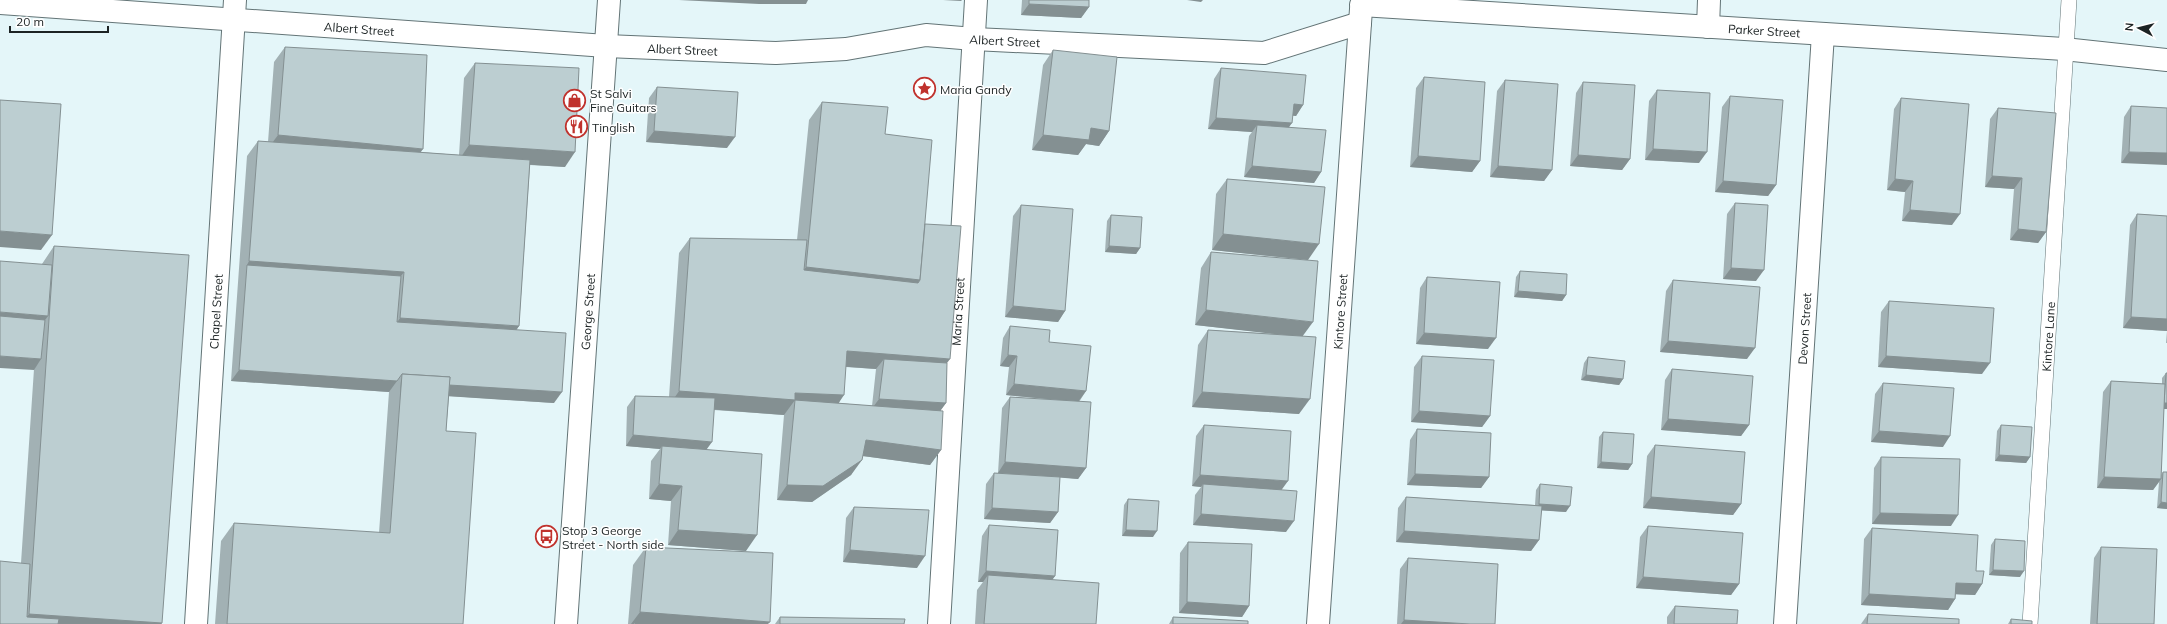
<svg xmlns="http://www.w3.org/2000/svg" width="2167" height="624" viewBox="0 0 2167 624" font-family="Mulish,sans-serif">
	<rect width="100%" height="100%" fill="#e4f6f9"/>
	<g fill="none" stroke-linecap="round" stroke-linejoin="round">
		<defs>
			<g id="service">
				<path id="s1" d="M2030,624L2069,0"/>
			</g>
			<g id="minor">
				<path id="s2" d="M0,3L606,46L776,53L846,49L926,35L974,39L1264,53L1360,23"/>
				<path id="s3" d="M1361,5L2064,49L2167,60"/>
				<path d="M1708,27L1709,0"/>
				<path id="s4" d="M196,624L235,0"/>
				<path id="s5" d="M566,624L609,0"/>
				<path id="s6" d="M939,624L976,0"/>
				<path id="s7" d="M1318,624L1361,9"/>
				<path id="s8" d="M1785,624L1823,34"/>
			</g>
		</defs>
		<use href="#service" stroke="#637476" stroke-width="16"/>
		<use href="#minor" stroke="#637476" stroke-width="24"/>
		<use href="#service" stroke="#fff" stroke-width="15"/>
		<use href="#minor" stroke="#fff" stroke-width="22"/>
	</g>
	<g fill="#a2b1b4" fill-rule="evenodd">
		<path d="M1022,0H1089V7L1081,18L1021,15Z"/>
		<path d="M285,47L420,152L459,155L464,78L475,63L565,167L530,165L519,326L516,330L554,403L449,396L446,431L463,624H215L221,541L234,523L379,533L389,392L231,381L247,156L258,141L268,142L274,62Z"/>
		<path d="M1053,50L1109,131L1099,146L1086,144L1078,155L1032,150L1043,65Z"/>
		<path d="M1221,68L1303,105L1296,116L1292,115L1289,127L1321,172L1314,183L1244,177L1249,136L1252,132L1208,129L1214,79Z"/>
		<path d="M1424,77L1480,161L1472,172L1410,167L1416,88Z"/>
		<path d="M1505,80L1552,170L1544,181L1490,177L1497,91Z"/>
		<path d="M1583,82L1630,159L1622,170L1570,166L1576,93Z"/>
		<path d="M657,87L727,148L646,142L649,98Z"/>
		<path d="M1657,90L1699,163L1645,160L1649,101Z"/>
		<path d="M1730,96L1776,185L1768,196L1715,192L1722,107Z"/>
		<path d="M1901,98L1952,225L1902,221L1905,192L1887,190L1894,109Z"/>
		<path d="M822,102L885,134L925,224L947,363L946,403L940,411L941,450L930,465L863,456L851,475L812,502L777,500L784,415L714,410L706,450L746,551L668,545L671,501L649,499L651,461L660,449L626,446L627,407L635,396L669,397L679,253L690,238L797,240L809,120ZM846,367L876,369L872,406L839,403Z"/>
		<path d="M2131,106L2167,108L2121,163L2124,117Z"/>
		<path d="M1998,108L2046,232L2038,243L2010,240L2014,189L1985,187L1990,119Z"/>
		<path d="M1227,179L1308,260L1212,250L1216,194Z"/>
		<path d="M1735,203L1756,281L1723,279L1727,214Z"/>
		<path d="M1021,205L1065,311L1058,322L1005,317L1013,216Z"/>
		<path d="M2137,214L2167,216V343H2166L2167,331L2123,328L2130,225Z"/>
		<path d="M1111,215L1140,248L1136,254L1105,252L1107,221Z"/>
		<path d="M54,246L162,623L161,624H0L21,563L34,369V370L42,264Z"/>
		<path d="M1211,252L1303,336L1299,414L1192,407L1198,345L1208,330L1278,334L1195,325L1201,268Z"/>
		<path d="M1520,271L1566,295L1562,301L1514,297L1516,277Z"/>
		<path d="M1427,277L1488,349L1416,344L1420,288Z"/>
		<path d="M1673,280L1747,359L1660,352L1666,291Z"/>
		<path d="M1889,301L1982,374L1878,367L1881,312Z"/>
		<path d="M1010,326L1049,342L1086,391L1079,402L1086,468L1078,479L1060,477L1058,512L1050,523L984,519L986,484L994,473H998L1002,408L1010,397L1064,401L1006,395L1009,367L1000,366L1003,338Z"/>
		<path d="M1422,356L1490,416L1482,427L1411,422L1414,367Z"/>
		<path d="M1588,357L1623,379L1619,385L1581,380L1584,363Z"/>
		<path d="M1672,369L1749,425L1741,436L1661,430L1665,380Z"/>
		<path d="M2166,373H2167V409H2164L2161,475L2163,472L2167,509L2157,508L2159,482L2153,490L2097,488L2103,392L2111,381L2162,384V378Z"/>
		<path d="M1883,383L1943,447L1871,442L1875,394Z"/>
		<path d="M1204,425L1282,490L1286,532L1193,525L1195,495L1201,487L1192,486L1196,436Z"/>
		<path d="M2001,425L2030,457L2026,463L1995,461L1997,431Z"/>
		<path d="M1417,429L1489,477L1481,488L1407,485L1410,440Z"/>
		<path d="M1603,432L1632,464L1628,470L1597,468L1599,437Z"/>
		<path d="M1655,445L1741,504L1733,515L1643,508L1647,456Z"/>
		<path d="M1881,457L1951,526L1872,524L1874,468Z"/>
		<path d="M1540,484L1566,512L1541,510L1539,540L1531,551L1396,542L1398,508L1406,497L1535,505L1536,490Z"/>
		<path d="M1128,499L1153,537L1122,536L1124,505Z"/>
		<path d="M854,507L917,568L843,562L846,518Z"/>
		<path d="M989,525L1055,576L1052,580L1096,624H975L977,590L983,582H978L982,536Z"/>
		<path d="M1648,526L1739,584L1731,595L1636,588L1640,537Z"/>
		<path d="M1872,528L1976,571L1982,584L1975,595L1956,594L1955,599L1948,610L1861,605L1864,539Z"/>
		<path d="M1995,539L2020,577L1989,575L1991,545Z"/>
		<path d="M1188,542L1249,606L1242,617L1179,613L1180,553Z"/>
		<path d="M646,547L768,624H628L633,565Z"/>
		<path d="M2101,547L2154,624H2090L2094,558Z"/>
		<path d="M1408,558L1495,624H1397L1400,569Z"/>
		<path d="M1675,606L1737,624H1667V617Z"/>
		<path d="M1868,614L1959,624H1861Z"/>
		<path d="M780,617L904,624H775Z"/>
		<path d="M1173,617L1248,624H1169Z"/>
		<path d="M2011,619L2032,624H2008Z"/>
	</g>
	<g fill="#849092">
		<path d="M679,0H808L806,4H759Z"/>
		<path d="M943,0H962L961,1Z"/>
		<path d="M1187,0H1203L1201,2Z"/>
		<path d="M1029,4L1089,7L1081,18L1021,15Z"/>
		<path d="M1294,104L1303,105L1296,116L1286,115Z"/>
		<path d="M1216,118L1292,123L1284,134L1257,125L1252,132L1208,129Z"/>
		<path d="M1091,128L1109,131L1099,146L1086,144L1078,155L1032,150L1043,135Z"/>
		<path d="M654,131L735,137L727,148L646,142Z"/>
		<path d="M278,135L423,149L412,164L267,150Z"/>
		<path d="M469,145L575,152L565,167L459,160Z"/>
		<path d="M1653,149L1707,152L1699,163L1645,160Z"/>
		<path d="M2129,152L2167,153V165L2121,163Z"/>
		<path d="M1578,155L1630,159L1622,170L1570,166Z"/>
		<path d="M1418,156L1480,161L1472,172L1410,167Z"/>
		<path d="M1252,166L1321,172L1314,183L1244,177Z"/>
		<path d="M1498,166L1552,170L1544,181L1490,177Z"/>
		<path d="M1992,176L2022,178L2014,189L1985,187Z"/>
		<path d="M1895,179L1913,181L1905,192L1887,190Z"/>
		<path d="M1723,181L1776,185L1768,196L1715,192Z"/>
		<path d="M1910,210L1960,214L1952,225L1902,221Z"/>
		<path d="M2018,229L2046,232L2038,243L2010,240Z"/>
		<path d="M0,231L52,235L41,250L0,247Z"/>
		<path d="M1223,234L1319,244L1308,260L1212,250Z"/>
		<path d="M1109,246L1140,248L1136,254L1105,252Z"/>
		<path d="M249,261L404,272L393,287L247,265Z"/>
		<path d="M806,267L920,280L908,298L793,285Z"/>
		<path d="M1731,268L1764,270L1756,281L1723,279Z"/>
		<path d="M1518,291L1566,295L1562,301L1514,297Z"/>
		<path d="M1013,306L1065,311L1058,322L1005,317Z"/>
		<path d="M1206,310L1313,322L1302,337L1195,325Z"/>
		<path d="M0,312L48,316L37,331L0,328Z"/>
		<path d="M2131,317L2167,319V331L2123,328Z"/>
		<path d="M400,318L519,326L509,341L390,333Z"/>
		<path d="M1424,333L1496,338L1488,349L1416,344Z"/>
		<path d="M1668,341L1755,348L1747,359L1660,352Z"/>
		<path d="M847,351L950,359L939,374L884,359L876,369L836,366Z"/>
		<path d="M1008,355L1017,356L1009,367L1000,366Z"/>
		<path d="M0,356L41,359L34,370L0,368Z"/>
		<path d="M1886,356L1990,363L1982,374L1878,367Z"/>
		<path d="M239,370L397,381L389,392L231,381Z"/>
		<path d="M1586,375L1623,379L1619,385L1581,380Z"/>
		<path d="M401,381L562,392L554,403L400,393Z"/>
		<path d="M1014,384L1086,391L1078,402L1006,395Z"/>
		<path d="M679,391L795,393L844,395L834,410L795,400L784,415L669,406Z"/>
		<path d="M1202,392L1310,399L1299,414L1192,407Z"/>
		<path d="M879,399L946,403L938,414L871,410Z"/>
		<path d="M2164,403H2167V409H2160Z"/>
		<path d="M1419,411L1490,416L1482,427L1411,422Z"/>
		<path d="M1668,419L1749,425L1741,436L1661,430Z"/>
		<path d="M1879,431L1950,436L1943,447L1871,442Z"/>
		<path d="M633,435L712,442L704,453L662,446L660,449L626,446Z"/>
		<path d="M866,440L941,450L930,465L855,455Z"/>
		<path d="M1999,455L2030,457L2026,463L1995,461Z"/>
		<path d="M862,460L851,475L812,502L777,500L787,485Z"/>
		<path d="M1005,462L1086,468L1078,479L998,473Z"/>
		<path d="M1601,462L1632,464L1628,470L1597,468Z"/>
		<path d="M1415,474L1489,477L1481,488L1407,485Z"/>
		<path d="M1200,475L1288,481L1280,492L1203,484L1201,487L1192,486Z"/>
		<path d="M2104,477L2161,479L2153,490L2097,488Z"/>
		<path d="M659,484L682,486L671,501L649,499Z"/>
		<path d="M1651,497L1741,504L1733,515L1643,508Z"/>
		<path d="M2161,502L2167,503V509L2157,508Z"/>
		<path d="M1539,504L1570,506L1566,512L1535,510Z"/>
		<path d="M992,508L1058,512L1050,523L984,519Z"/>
		<path d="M1880,513L1958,515L1951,526L1872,524Z"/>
		<path d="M1201,514L1294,521L1286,532L1193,525Z"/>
		<path d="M678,530L757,535L746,551L668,545Z"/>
		<path d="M1126,530L1157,531L1153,537L1122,536Z"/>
		<path d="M1404,531L1539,540L1531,551L1396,542Z"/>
		<path d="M850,550L925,556L917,568L843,562Z"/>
		<path d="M1993,570L2024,571L2020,577L1989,575Z"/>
		<path d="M986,571L1055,576L1047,587L988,575L983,582H978Z"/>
		<path d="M1643,577L1739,584L1731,595L1636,588Z"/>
		<path d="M1956,583L1982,584L1975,595L1948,594Z"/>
		<path d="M1869,594L1955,599L1948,610L1861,605Z"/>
		<path d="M1187,602L1249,606L1242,617L1179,613Z"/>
		<path d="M640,612L770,622L768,624H635V623L634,624H631Z"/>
		<path d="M29,614L162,623L161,624H21Z"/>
		<path d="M1404,620L1470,624H1401Z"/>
	</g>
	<g fill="#bcced1" stroke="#849092">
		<path d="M1029,0H1089V7L1029,4Z"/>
		<path d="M285,47L427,55L423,149L278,135Z"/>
		<path d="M1053,50L1117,57L1109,131L1091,128L1089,140L1043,135Z"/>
		<path d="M475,63L579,68L575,152L469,145Z"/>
		<path d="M1221,68L1306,75L1303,105L1294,104L1292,123L1216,118Z"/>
		<path d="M1424,77L1485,82L1480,161L1418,156Z"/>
		<path d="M1505,80L1558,84L1552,170L1498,166Z"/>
		<path d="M1583,82L1635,85L1630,159L1578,155Z"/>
		<path d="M657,87L738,92L735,137L654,131Z"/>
		<path d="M1657,90L1710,93L1707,152L1653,149Z"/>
		<path d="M1730,96L1783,100L1776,185L1723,181Z"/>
		<path d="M1901,98L1969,104L1960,214L1910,210L1913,181L1895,179Z"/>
		<path d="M0,100L61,104L52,235L0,231Z"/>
		<path d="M822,102L888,107L885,134L932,140L920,280L806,267Z"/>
		<path d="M2131,106L2167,108V153L2129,152Z"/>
		<path d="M1998,108L2056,113L2046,232L2018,229L2022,178L1992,176Z"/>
		<path d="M1257,125L1326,130L1321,172L1252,166Z"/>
		<path d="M258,141L530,160L519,326L400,318L404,272L249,261Z"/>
		<path d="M1227,179L1325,187L1319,244L1223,234Z"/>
		<path d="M1735,203L1768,205L1764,270L1731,268Z"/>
		<path d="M1021,205L1073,209L1065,311L1013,306Z"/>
		<path d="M2137,214L2167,216V319L2131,317Z"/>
		<path d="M1111,215L1142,217L1140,248L1109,246Z"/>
		<path d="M925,224L961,226L950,359L847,351L844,395L795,393V400L943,411L941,450L866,440L862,460L823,486L787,485L795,400L679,391L690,238L807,240L804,270L918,283L920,280Z"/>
		<path d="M54,246L189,255L162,623L29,614Z"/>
		<path d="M1211,252L1318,261L1313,322L1206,310Z"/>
		<path d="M0,261L52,265L48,316L0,312Z"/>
		<path d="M247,265L401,276L397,322L566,333L562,392L449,385L450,377L402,374L397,381L239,370Z"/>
		<path d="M1520,271L1567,274L1566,295L1518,291Z"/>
		<path d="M1427,277L1500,282L1496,338L1424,333Z"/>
		<path d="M1673,280L1760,287L1755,348L1668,341Z"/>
		<path d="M1889,301L1994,308L1990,363L1886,356Z"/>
		<path d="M0,316L45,320L41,359L0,356Z"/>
		<path d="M1010,326L1050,330L1049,342L1091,346L1086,391L1014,384L1017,356L1008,355Z"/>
		<path d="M1208,330L1316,337L1310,399L1202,392Z"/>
		<path d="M1422,356L1494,360L1490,416L1419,411Z"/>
		<path d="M1588,357L1625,361L1623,379L1586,375Z"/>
		<path d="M884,359L947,363L946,403L879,399Z"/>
		<path d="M1672,369L1753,376L1749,425L1668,419Z"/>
		<path d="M2166,373H2167V403H2164Z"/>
		<path d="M402,374L450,377L446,431L476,433L463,624H227L234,523L390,533Z"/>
		<path d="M2111,381L2165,384L2161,479L2104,477Z"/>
		<path d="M1883,383L1954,388L1950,436L1879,431Z"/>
		<path d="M635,396L715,398L712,442L633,435Z"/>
		<path d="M1010,397L1091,402L1086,468L1005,462Z"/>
		<path d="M1204,425L1291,431L1288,481L1200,475Z"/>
		<path d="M2001,425L2032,427L2030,457L1999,455Z"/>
		<path d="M1417,429L1491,433L1489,477L1415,474Z"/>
		<path d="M1603,432L1634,434L1632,464L1601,462Z"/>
		<path d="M1655,445L1745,452L1741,504L1651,497Z"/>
		<path d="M662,446L762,454L757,535L678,530L682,486L659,484Z"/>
		<path d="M1881,457L1960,459L1958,515L1880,513Z"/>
		<path d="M2163,472H2167V503L2161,502Z"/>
		<path d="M994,473L1060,477L1058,512L992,508Z"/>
		<path d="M1203,484L1297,491L1294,521L1201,514Z"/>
		<path d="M1540,484L1572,487L1570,506L1539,504Z"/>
		<path d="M1406,497L1542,506L1539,540L1404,531Z"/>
		<path d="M1128,499L1159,501L1157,531L1126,530Z"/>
		<path d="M854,507L929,510L925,556L850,550Z"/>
		<path d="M989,525L1058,530L1055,576L986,571Z"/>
		<path d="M1648,526L1743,533L1739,584L1643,577Z"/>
		<path d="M1872,528L1978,535L1976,571H1984L1982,584L1956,583L1955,599L1869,594Z"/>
		<path d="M1995,539L2025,541L2024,571L1993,570Z"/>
		<path d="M1188,542L1252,544L1249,606L1187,602Z"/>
		<path d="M646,547L773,553L770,622L640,612Z"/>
		<path d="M2101,547L2157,549L2154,624H2097Z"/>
		<path d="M1408,558L1498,564L1495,624H1470L1404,620Z"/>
		<path d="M0,561L30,564L27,617L59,619L58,624H0Z"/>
		<path d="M988,575L1099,583L1096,624H984Z"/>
		<path d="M1675,606L1738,610L1737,624H1674Z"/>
		<path d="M1868,614L1959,619V624H1867Z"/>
		<path d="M780,617L905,619L904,624H780Z"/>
		<path d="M1173,617L1248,621V624H1173Z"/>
		<path d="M2011,619L2032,621V624H2011Z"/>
	</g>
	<defs>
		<symbol id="sight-ring" viewBox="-11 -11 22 22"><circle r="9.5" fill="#fff" stroke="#c0322d" stroke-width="1.5"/><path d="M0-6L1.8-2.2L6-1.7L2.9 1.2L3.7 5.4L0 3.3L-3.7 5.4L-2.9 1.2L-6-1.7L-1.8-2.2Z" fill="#c0322d"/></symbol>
		<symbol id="shop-ring" viewBox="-11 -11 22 22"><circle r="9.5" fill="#fff" stroke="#c0322d" stroke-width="1.5"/><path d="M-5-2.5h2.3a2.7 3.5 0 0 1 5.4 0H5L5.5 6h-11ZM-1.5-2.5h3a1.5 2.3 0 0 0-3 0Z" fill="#c0322d"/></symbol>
		<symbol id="restaurant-ring" viewBox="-11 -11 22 22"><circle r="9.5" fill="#fff" stroke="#c0322d" stroke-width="1.5"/><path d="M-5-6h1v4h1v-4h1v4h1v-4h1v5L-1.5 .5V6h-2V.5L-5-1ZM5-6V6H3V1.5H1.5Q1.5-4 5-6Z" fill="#c0322d"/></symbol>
		<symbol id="bus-ring" viewBox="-11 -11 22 22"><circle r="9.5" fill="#fff" stroke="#c0322d" stroke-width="1.5"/><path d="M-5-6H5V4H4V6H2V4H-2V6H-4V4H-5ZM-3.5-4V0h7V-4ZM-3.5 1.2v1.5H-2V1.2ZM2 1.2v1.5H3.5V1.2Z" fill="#c0322d"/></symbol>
	</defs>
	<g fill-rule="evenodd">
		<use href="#sight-ring" x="912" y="76" width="25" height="25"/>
		<use href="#shop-ring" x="562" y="88" width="25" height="25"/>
		<use href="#restaurant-ring" x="564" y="114" width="25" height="25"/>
		<use href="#bus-ring" x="534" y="524" width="25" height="25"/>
	</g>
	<g text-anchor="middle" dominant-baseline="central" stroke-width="3" stroke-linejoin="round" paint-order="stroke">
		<g font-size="12" fill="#1c2324" stroke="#fff">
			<text stroke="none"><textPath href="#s2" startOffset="360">Albert Street</textPath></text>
			<text stroke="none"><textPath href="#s3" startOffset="404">Parker Street</textPath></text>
			<text stroke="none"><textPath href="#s2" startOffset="1008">Albert Street</textPath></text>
			<text stroke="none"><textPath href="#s2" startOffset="684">Albert Street</textPath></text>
			<text stroke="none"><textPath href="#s4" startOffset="313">Chapel Street</textPath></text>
			<text stroke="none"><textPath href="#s5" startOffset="313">George Street</textPath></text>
			<text stroke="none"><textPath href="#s6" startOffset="313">Maria Street</textPath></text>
			<text stroke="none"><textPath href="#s7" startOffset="313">Kintore Street</textPath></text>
			<text stroke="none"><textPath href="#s8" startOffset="296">Devon Street</textPath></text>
			<text stroke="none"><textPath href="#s1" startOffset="288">Kintore Lane</textPath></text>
		</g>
		<g font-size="12" fill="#1c2324" stroke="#fff" text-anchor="start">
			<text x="940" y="89">Maria Gandy</text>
			<text x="590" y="93">St Salvi<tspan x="590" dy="14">Fine Guitars</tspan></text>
			<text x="592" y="127">Tinglish</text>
			<text x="562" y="530">Stop 3 George<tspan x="562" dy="14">Street - North side</tspan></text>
		</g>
	</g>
	<g transform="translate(2139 28) rotate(277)" stroke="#ffffff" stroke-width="3" paint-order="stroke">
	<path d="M0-3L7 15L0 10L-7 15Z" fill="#1c2324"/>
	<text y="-6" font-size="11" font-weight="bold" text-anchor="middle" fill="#1c2324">N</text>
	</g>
	<path d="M10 26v6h98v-6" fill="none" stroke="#1c2324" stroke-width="2"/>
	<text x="16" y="26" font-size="12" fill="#1c2324" stroke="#ffffff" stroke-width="3" paint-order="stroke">20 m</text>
</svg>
